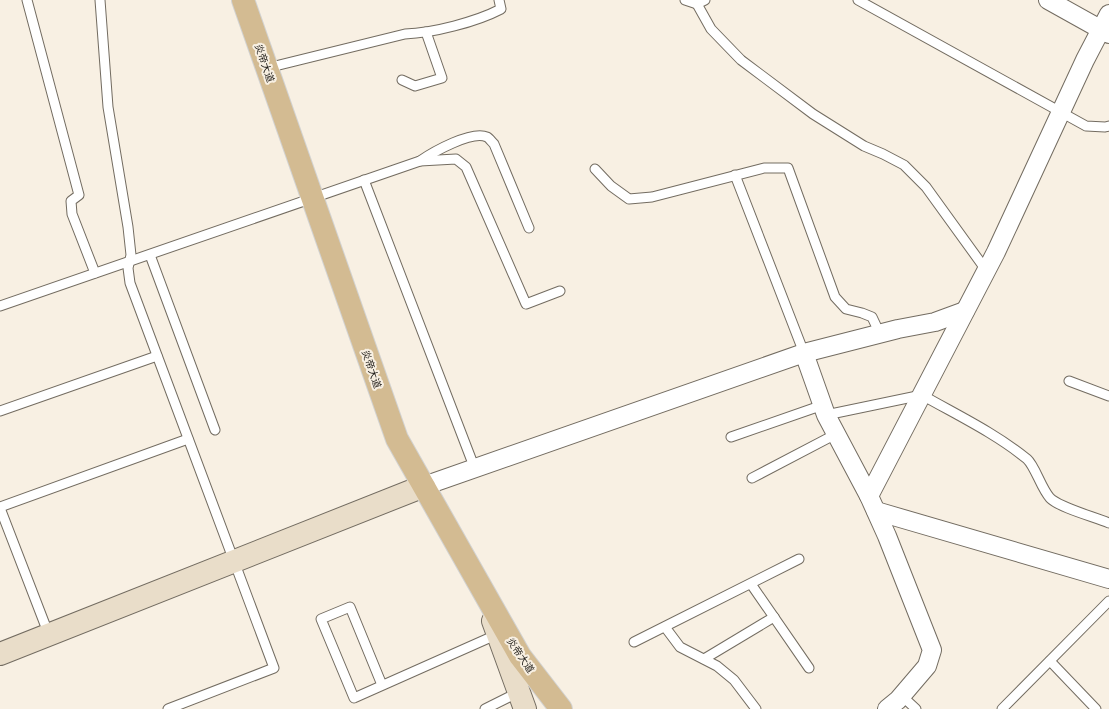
<svg xmlns="http://www.w3.org/2000/svg" width="1109" height="709" viewBox="0 0 1109 709" font-family="'Public Sans','Noto Sans SC',sans-serif">
	<rect width="100%" height="100%" fill="#f8f0e3"/>
	<g fill="none" stroke-linecap="round" stroke-linejoin="round">
		<defs>
			<g id="lane">
				<path d="M27,0L79,195L71,201L72,214L95,273"/>
				<path d="M100,0L108,107L128,227L131,255L128,268L130,283L274,668L168,709"/>
				<path d="M685,0L697,4L705,0"/>
				<path d="M858,0L1086,126L1105,127L1109,126"/>
				<path d="M697,4L711,29L741,60L813,114L864,146L883,154L904,165L926,187L986,270"/>
				<path d="M267,68L405,34C433,33 476,22 501,9L499,0"/>
				<path d="M402,80L415,86L442,78L426,32"/>
				<path d="M420,161L456,159L466,167L526,304L560,291"/>
				<path d="M595,169L611,186L629,199L652,197L764,168H788L835,297L846,309L862,313L872,317L880,334"/>
				<path d="M735,175L804,353"/>
				<path d="M364,180L475,469"/>
				<path d="M150,255L215,430"/>
				<path d="M0,306L420,161C433,152 472,130 487,137C489,138 492,142 494,144L529,228"/>
				<path d="M1069,381L1109,396"/>
				<path d="M0,411L157,356"/>
				<path d="M826,415L922,395C957,415 995,433 1027,459C1035,466 1041,488 1050,498C1060,508 1095,517 1109,523"/>
				<path d="M731,437L823,405"/>
				<path d="M752,478L836,434"/>
				<path d="M0,507L188,439"/>
				<path d="M0,508L49,635"/>
				<path d="M751,584L809,668"/>
				<path d="M665,627L680,647L717,666L734,680L756,709"/>
				<path d="M634,642L799,559"/>
				<path d="M704,659L774,617"/>
				<path d="M1050,661L1096,709"/>
				<path d="M382,685L350,607L321,619L354,698L498,634"/>
				<path d="M902,696L916,709"/>
				<path d="M485,709L519,692"/>
				<path d="M1002,709L1109,601"/>
			</g>
			<g id="street">
				<path d="M1048,0L1109,34"/>
				<path d="M804,353L826,415L869,496L887,536L932,650L927,666L898,700L887,709"/>
				<path d="M424,486L804,353L898,329L935,322L965,311"/>
				<path d="M869,496L996,252L1085,60L1109,14"/>
				<path d="M876,511L1109,579"/>
			</g>
			<g id="secondary">
				<path d="M493,621L525,709"/>
				<path d="M0,654L424,486"/>
			</g>
			<path id="primary" d="M243,0L397,439L520,656L561,709"/>
		</defs>
		<use href="#lane" stroke="#736c61" stroke-width="11"/>
		<use href="#street" stroke="#736c61" stroke-width="20"/>
		<use href="#secondary" stroke="#736c61" stroke-width="24"/>
		<use href="#primary" stroke="#d2d2d1" stroke-width="24"/>
		<use href="#lane" stroke="#fff" stroke-width="9"/>
		<use href="#street" stroke="#fff" stroke-width="18"/>
		<use href="#secondary" stroke="#e9ddc9" stroke-width="22"/>
		<use href="#primary" stroke="#d3bb92" stroke-width="22"/>
	</g>
	<g text-anchor="middle" dominant-baseline="central" stroke-width="4" stroke-linejoin="round" paint-order="stroke">
		<g font-size="10" fill="#1f1c18" stroke="#f8f0e3">
			<text transform="translate(265 63) rotate(71)">炎帝大道</text>
			<text transform="translate(372 369) rotate(71)">炎帝大道</text>
			<text transform="translate(521 655) rotate(56)">炎帝大道</text>
		</g>
	</g>
</svg>
